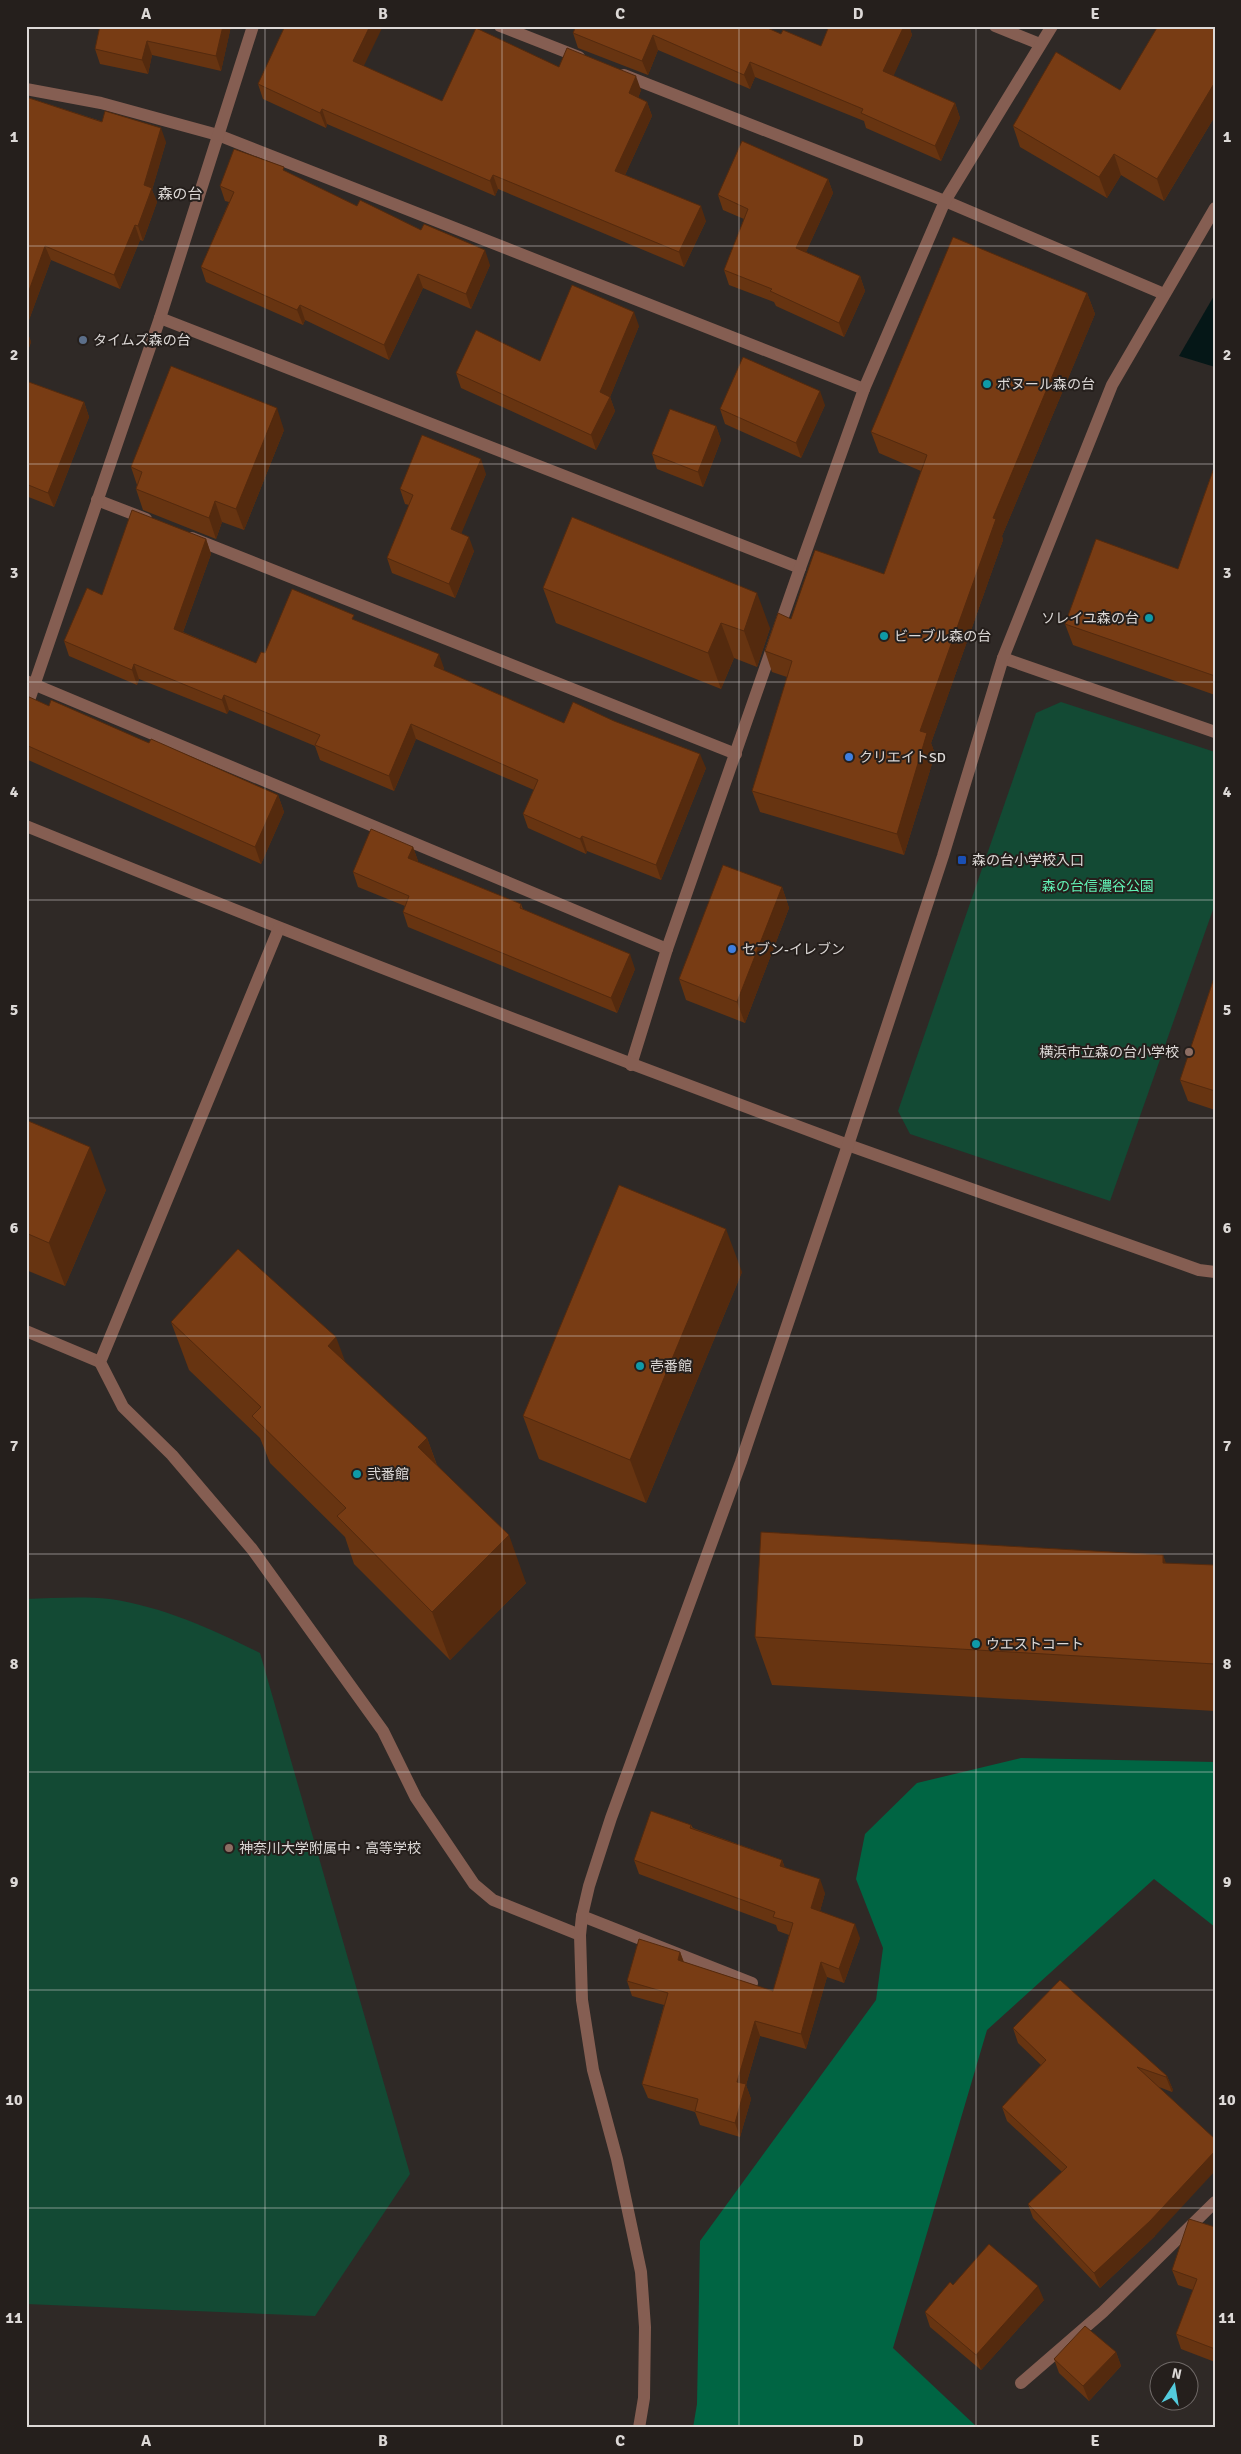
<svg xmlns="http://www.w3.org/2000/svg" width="1241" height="2454" viewBox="0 0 1241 2454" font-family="Signika,'Noto Sans JP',sans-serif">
	<rect width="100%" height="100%" fill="#2f2926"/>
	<g fill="#134a34">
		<path d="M1061,702L1215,752V904L1110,1201L910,1134L898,1111L1036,713Z"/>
		<path d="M26,1599C53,1598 83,1596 110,1599C164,1607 212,1629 260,1653L410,2174L315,2316L26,2304Z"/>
	</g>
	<path fill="#006543" d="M1021,1758L1215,1762V1927L1154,1879L987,2030L893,2348L978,2428H693L697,2404L700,2241L876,2000L883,1948L856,1879L865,1834L917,1783Z"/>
	<path fill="#051717" d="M1215,294V367L1179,356Z"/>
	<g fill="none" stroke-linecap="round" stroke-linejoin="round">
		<g stroke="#855e52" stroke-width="12">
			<path d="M26,1331L100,1362"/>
			<path d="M582,1916L752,1983"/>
		</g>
		<g stroke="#855e52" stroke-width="12">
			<path d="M500,26L579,57"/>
			<path d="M995,26L1040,44"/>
			<path d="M624,75L945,201L1164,294"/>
			<path d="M26,89L101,103L218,135L864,389"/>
			<path d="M160,318L800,568"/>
			<path d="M97,500L146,519"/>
			<path d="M192,538L736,754"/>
			<path d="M1003,658L1215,732"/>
			<path d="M26,681L667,949"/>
			<path d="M26,709L160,318L253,26"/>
			<path d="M631,1065L667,949L800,568L864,389L945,201L1052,26"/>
			<path d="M848,1145L1199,1270L1215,1272"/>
			<path d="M1021,2383L1103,2312L1215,2202"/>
		</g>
		<g stroke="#855e52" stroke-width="12">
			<path d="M26,826C299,937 573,1043 848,1145"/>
			<path d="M279,928L100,1362L123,1407L172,1455L252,1549L383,1731L416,1798L474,1884L493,1900L580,1935"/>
			<path d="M639,2428L644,2398L645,2327L641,2272L617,2159L593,2070L582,2000L580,1935L582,1916L589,1886L611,1818L741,1462L848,1145L943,856L1003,658L1112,385L1215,208"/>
		</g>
	</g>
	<g fill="#673411">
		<path d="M100,26H231L221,71L152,55L148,74L100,64L95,49Z"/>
		<path d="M829,26H909L912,35L893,76L955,103L960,118L941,161L866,128L864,121L755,77L750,89L658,50L648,75L578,48L573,33L781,34L821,46Z"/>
		<path d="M1215,26V116L1164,201L1121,175L1107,198L1020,147L1013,126L1120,90Z"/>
		<path d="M363,66L442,101L559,67L641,90L638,98L647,102L652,116L625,175L706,221L684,267L498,189L495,196L327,124L326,128L263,99L258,84Z"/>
		<path d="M26,97L166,142L152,190L157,202L143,241L140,240L120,289L51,260L26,328L31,342L26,356Z"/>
		<path d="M285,171L357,206L490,265L471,309L423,288L389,360L305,320L303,325L206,282L201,267L229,202L225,201L220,186Z"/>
		<path d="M828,179L833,193L806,252L860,276L865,291L844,337L776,306L774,302L729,285L724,270L744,219L723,210L718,195Z"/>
		<path d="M1087,293L1095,314L1002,536L1003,540L931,743L935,754L904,855L760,812L752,791L787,677L772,672L765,651L791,619L884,574L921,471L879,453L871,432Z"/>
		<path d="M639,326L610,397L615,411L596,450L461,388L456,373L540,361Z"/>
		<path d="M26,381L84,402L89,417L54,507L26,496Z"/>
		<path d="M825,405L801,458L725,424L720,409Z"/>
		<path d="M716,426L721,440L703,487L657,469L652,454Z"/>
		<path d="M284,430L244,530L222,522L216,539L143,510L136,489L137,485L131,467Z"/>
		<path d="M1215,465V695L1073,645L1065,624L1178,569Z"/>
		<path d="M486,474L461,533L474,551L455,598L392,573L387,558L409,505L405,504L400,489Z"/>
		<path d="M206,539L211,554L183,632L256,663L265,653L356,621L444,668L443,670L564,723L706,768L661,880L587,851L586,854L528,828L523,814L534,790L416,739L394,791L320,760L315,746L229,710L227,714L139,679L137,685L69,656L64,641L102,595Z"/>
		<path d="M543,588L770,628L757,667L734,658L721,689L556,623Z"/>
		<path d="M26,696L49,706L149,743L278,795L284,812L261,864L26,759Z"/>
		<path d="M413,847L418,861V862L521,904L523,909L635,969L617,1013L408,927L403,912L405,906L358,887L353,872Z"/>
		<path d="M782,887L789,908L745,1023L686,1000L679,979Z"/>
		<path d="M1215,975V1110L1188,1101L1180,1080Z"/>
		<path d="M26,1120L106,1190L65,1286L26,1270Z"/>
		<path d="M742,1272L646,1503L539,1459L523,1416Z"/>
		<path d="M171,1322L346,1363L427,1438L437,1465L526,1583L450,1660L354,1564L345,1537L270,1463L260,1438L189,1370Z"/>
		<path d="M1163,1555L1166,1564L1215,1565V1711L772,1685L755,1637Z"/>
		<path d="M691,1825L693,1828L782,1860L785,1868L825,1893L820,1911L860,1938L844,1983L827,1977L806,2049L760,2036L746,2085L751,2099L740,2137L700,2125L695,2112L648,2098L642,2084L664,2005L632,1996L627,1981L680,1952L684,1962L773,1991L789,1935L778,1931L776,1925L639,1874L634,1860Z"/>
		<path d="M1013,2028L1167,2076L1173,2090L1172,2092L1159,2087L1155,2236L1100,2288L1033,2218L1028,2204L1062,2172L1007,2121L1002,2107L1041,2065L1018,2043Z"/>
		<path d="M1215,2227V2362L1181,2349L1176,2334L1193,2290L1178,2285L1172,2270Z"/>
		<path d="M953,2285L1044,2300L981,2370L930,2327L925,2312Z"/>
		<path d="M1116,2352L1121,2366L1089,2401L1059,2373L1054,2359Z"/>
	</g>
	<g fill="#542a0e">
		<path d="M223,26H231L221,71L216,56Z"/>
		<path d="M370,26H383L359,76L353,61Z"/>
		<path d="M904,26H909L912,35L889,86L883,71Z"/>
		<path d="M653,35L658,50L648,75L642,61Z"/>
		<path d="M147,41L152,55L148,74L142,60Z"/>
		<path d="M750,62L755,77L750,89L744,75Z"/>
		<path d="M636,76L641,90L634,108L629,93Z"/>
		<path d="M1215,82V116L1164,201L1157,179Z"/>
		<path d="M647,102L652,116L620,186L615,171Z"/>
		<path d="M955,103L960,118L941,161L935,146Z"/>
		<path d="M322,109L327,124L326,128L320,113Z"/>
		<path d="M161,128L166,142L152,190L157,202L143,241L138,226L144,185Z"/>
		<path d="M1114,154L1121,175L1107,198L1099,177Z"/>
		<path d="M493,175L498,189L495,196L490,181Z"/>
		<path d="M828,179L833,193L801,263L796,248Z"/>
		<path d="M701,206L706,221L684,267L679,252Z"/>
		<path d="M135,225L140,240L120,289L114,275Z"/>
		<path d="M45,246L51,260L26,328L31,342L26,356V299Z"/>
		<path d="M485,250L490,265L471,309L466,294Z"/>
		<path d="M418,274L423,288L389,360L384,345Z"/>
		<path d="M860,276L865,291L844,337L839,323Z"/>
		<path d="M1087,293L1095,314L1002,536L1003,540L931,743L935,754L904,855L897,834L920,731L993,518Z"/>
		<path d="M300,305L305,320L303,325L297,310Z"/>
		<path d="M634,312L639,326L610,397L615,411L596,450L591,435L600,392Z"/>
		<path d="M820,391L825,405L801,458L796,443Z"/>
		<path d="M84,402L89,417L54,507L48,493Z"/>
		<path d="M277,408L284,430L244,530L236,509Z"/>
		<path d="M716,426L721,440L703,487L698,472Z"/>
		<path d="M481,459L486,474L457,544L451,529Z"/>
		<path d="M215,501L222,522L216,539L209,518Z"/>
		<path d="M469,537L474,551L455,598L449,584Z"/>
		<path d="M206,539L211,554L179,643L174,629Z"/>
		<path d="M757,593L770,628L757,667L744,631Z"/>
		<path d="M721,623L734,658L721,689L708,653Z"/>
		<path d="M439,654L444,668L439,681L434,666Z"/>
		<path d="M134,664L139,679L137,685L132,670Z"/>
		<path d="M224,695L229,710L227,714L222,700Z"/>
		<path d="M411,724L416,739L394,791L389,776Z"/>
		<path d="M700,754L706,768L661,880L656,865Z"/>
		<path d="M278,795L284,812L261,864L255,847Z"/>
		<path d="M582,836L587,851L586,854L580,839Z"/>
		<path d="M413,847L418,861L413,873L408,858Z"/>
		<path d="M782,887L789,908L745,1023L737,1002Z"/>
		<path d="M630,954L635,969L617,1013L611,998Z"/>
		<path d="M90,1147L106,1190L65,1286L49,1243Z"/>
		<path d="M726,1229L742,1272L646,1503L630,1460Z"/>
		<path d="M336,1337L354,1385L328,1346Z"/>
		<path d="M427,1438L444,1486L418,1447Z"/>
		<path d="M509,1535L526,1583L450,1660L432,1612Z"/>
		<path d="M1163,1555L1180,1603L1163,1563Z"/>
		<path d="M782,1860L787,1875L780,1866Z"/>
		<path d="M820,1879L825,1893L817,1922L811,1908Z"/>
		<path d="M855,1924L860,1938L844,1983L839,1969Z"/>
		<path d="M680,1952L685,1966L678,1960Z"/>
		<path d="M821,1962L827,1977L806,2049L801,2034Z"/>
		<path d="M755,2021L760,2036L746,2085L751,2099L740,2137L735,2123L737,2082Z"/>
		<path d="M1167,2076L1173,2090L1172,2092L1166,2077Z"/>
		<path d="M1215,2151V2171L1155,2236L1100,2288L1094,2273Z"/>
		<path d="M1038,2286L1044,2300L981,2370L976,2355Z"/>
		<path d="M1116,2352L1121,2366L1089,2401L1083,2386Z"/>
	</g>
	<g fill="#783c14" stroke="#542a0e">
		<path d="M100,26H223L216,56L147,41L142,60L95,49Z"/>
		<path d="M285,26H370L353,61L442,101L476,28L559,67L567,48L636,76L629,93L647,102L615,171L701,206L679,252L493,175L490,181L322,109L320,113L258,84Z"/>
		<path d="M576,26H763L781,34L783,30L821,46L829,26H904L883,71L955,103L935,146L861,113L863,109L750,62L744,75L653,35L642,61L573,33Z"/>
		<path d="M1158,26H1215V82L1157,179L1114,154L1099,177L1013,126L1056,52L1120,90Z"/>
		<path d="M26,97L102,122L105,111L161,128L144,185L152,188L138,226L135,225L114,275L45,246L26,299Z"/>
		<path d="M742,141L828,179L796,248L860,276L839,323L770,291L772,289L724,270L748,209L718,195Z"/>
		<path d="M234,149L284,167L283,170L357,206L360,200L421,230L424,224L485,250L466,294L418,274L384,345L300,305L297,310L201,267L234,192L220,186Z"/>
		<path d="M953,237L1087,293L993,518L996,519L920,731L927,733L897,834L752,791L792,661L765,651L778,613L791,619L815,550L884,574L927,455L871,432Z"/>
		<path d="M572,285L634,312L600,392L610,397L591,435L456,373L476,330L540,361Z"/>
		<path d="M743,357L820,391L796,443L720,409Z"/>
		<path d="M171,366L277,408L236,509L215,501L209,518L136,489L142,472L131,467Z"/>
		<path d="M26,381L84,402L48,493L26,484Z"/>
		<path d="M670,409L716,426L698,472L652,454Z"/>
		<path d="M422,435L481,459L451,529L469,537L449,584L387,558L413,495L400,489Z"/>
		<path d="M1215,465V676L1065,624L1096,539L1178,569Z"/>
		<path d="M132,510L206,539L174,629L256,663L261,652L265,653L292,589L354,615L352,619L439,654L434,666L564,723L573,702L614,721L700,754L656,865L582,836L580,839L523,814L538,780L411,724L389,776L315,745L320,735L224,695L222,700L134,664L132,670L64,641L87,588L102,595Z"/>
		<path d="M572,517L757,593L744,631L721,623L708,653L543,588Z"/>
		<path d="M26,696H27L49,706L51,700L149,743L151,739L278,795L255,847L26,745Z"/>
		<path d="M371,829L413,847L408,858L521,904L520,908L630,954L611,998L403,912L409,896L353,872Z"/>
		<path d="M723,865L782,887L737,1002L679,979Z"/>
		<path d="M1215,975V1091L1180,1080Z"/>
		<path d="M26,1120L90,1147L49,1243L26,1233Z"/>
		<path d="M619,1185L726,1229L630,1460L523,1416Z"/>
		<path d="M238,1249L336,1337L328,1346L427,1438L418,1447L509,1535L432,1612L337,1516L346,1508L252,1416L261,1407L171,1322Z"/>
		<path d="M761,1532L1163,1555V1563L1215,1565V1664L755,1637Z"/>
		<path d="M651,1811L691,1825L690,1828L782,1860L780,1866L820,1879L811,1908L855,1924L839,1969L821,1962L801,2034L755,2021L737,2082L746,2084L735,2123L695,2111L698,2099L642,2084L668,1993L627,1981L639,1939L680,1952L678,1960L773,1991L793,1923L773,1917L775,1912L634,1860Z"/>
		<path d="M1060,1980L1167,2076L1166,2077L1137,2067L1215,2139V2151L1150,2221L1094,2273L1028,2204L1067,2167L1002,2107L1046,2060L1013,2028Z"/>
		<path d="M1189,2219L1215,2227V2349L1176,2334L1197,2279L1172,2270Z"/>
		<path d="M989,2244L1038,2286L976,2355L925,2312L950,2282L953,2285Z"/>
		<path d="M1085,2326L1116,2352L1083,2386L1054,2359Z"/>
	</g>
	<path fill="none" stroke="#ddd9d7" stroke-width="1" stroke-opacity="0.55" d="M265,26V2428M502,26V2428M739,26V2428M976,26V2428M26,246H1215M26,464H1215M26,682H1215M26,900H1215M26,1118H1215M26,1336H1215M26,1554H1215M26,1772H1215M26,1990H1215M26,2208H1215"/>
	<circle fill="#5c6f8a" stroke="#251f1c" stroke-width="2" cx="83" cy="340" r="5"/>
	<g fill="#0f9aa8" stroke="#251f1c" stroke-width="2">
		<circle cx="987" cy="384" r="5"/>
		<circle cx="1149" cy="618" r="5"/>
		<circle cx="884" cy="636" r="5"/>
		<circle cx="640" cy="1366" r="5"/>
		<circle cx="357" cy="1474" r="5"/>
		<circle cx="976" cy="1644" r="5"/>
	</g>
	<g fill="#3f7fe0" stroke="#251f1c" stroke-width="2">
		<circle cx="849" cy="757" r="5"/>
		<circle cx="732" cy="949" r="5"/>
	</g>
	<rect fill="#1a4fb4" stroke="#251f1c" stroke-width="2" x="957" y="855" width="10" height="10" rx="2.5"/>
	<g fill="#8d6e63" stroke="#251f1c" stroke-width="2">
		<circle cx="1189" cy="1052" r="5"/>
		<circle cx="229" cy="1848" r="5"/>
	</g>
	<g text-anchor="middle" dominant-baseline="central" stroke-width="4" stroke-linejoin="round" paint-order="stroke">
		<g font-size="14" fill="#ddd9d7" stroke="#251f1c" text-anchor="start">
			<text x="93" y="340">タイムズ森の台</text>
			<text x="997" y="384">ボヌール森の台</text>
			<text x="1139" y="618" text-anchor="end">ソレイユ森の台</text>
			<text x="894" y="636">ビーブル森の台</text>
			<text x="859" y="757">クリエイトSD</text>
			<text x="972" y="860">森の台小学校入口</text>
			<text x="742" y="949">セブン-イレブン</text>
			<text x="1179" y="1052" text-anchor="end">横浜市立森の台小学校</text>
			<text x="650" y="1366">壱番館</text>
			<text x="367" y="1474">弐番館</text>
			<text x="986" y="1644">ウエストコート</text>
			<text x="239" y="1848">神奈川大学附属中・高等学校</text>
		</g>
		<g font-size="14" fill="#62f2b5" stroke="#251f1c">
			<text x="1098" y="886">森の台信濃谷公園</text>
		</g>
		<g font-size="15" fill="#ddd9d7" stroke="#251f1c">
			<text x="180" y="194">森の台</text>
		</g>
	</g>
	<rect width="1241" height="2454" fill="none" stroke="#251f1c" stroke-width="55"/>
	<g transform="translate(1174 2386) rotate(12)"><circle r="24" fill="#251f1c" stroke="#6f6967"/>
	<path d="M0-4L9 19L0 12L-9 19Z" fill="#53cbdc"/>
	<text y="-8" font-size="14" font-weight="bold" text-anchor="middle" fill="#ddd9d7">N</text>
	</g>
	<rect x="28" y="28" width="1186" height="2398" fill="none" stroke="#ddd9d7" stroke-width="2"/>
	<g font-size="16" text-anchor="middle" font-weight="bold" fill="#ddd9d7">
		<text x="146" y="19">A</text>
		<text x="383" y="19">B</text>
		<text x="620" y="19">C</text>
		<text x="858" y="19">D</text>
		<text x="1095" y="19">E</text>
		<text x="14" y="142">1</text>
		<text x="1227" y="142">1</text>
		<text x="14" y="360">2</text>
		<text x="1227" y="360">2</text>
		<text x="14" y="578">3</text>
		<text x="1227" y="578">3</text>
		<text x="14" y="797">4</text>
		<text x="1227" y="797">4</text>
		<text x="14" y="1015">5</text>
		<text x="1227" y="1015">5</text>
		<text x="14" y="1233">6</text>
		<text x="1227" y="1233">6</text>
		<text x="14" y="1451">7</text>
		<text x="1227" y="1451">7</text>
		<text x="14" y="1669">8</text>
		<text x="1227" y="1669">8</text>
		<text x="14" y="1887">9</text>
		<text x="1227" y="1887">9</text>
		<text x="14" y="2105">10</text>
		<text x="1227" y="2105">10</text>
		<text x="14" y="2323">11</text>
		<text x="1227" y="2323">11</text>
		<text x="146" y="2446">A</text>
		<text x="383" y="2446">B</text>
		<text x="620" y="2446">C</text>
		<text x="858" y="2446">D</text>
		<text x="1095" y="2446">E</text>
	</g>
</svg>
